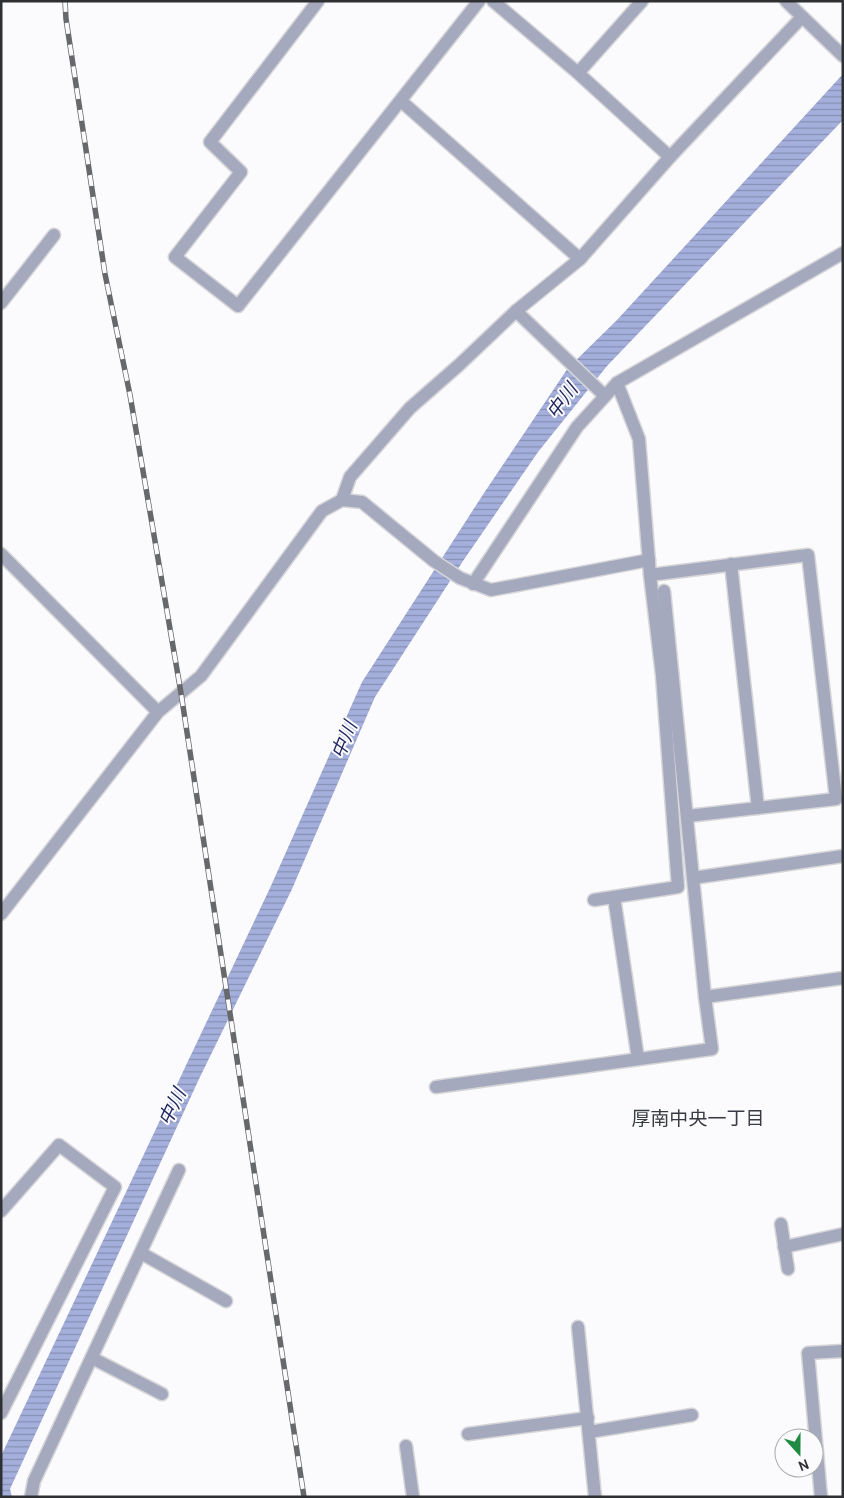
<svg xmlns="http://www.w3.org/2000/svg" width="844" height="1498" viewBox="0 0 844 1498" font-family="Cabin,'Noto Sans JP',sans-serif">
	<defs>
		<pattern id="water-rules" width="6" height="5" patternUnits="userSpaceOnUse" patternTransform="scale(1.25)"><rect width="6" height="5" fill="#a4afdc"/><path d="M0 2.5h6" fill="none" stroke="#868fb3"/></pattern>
	</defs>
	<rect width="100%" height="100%" fill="#fbfbfd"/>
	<path fill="url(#water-rules)" d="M843,74V120L607,366L538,452L463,561L375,697L292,889L199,1079L10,1489L12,1497H1V1456L270,888L362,682L484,493L568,368L617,320Z"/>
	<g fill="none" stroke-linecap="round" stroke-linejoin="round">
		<defs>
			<g id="minor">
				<path d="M318,1L210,142L241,172L175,257L238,306L479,1"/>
				<path d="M493,1L578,73L670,157"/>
				<path d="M786,1L843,56"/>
				<path d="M578,73L642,1"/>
				<path d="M401,101L580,259L670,157L802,17"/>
				<path d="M1,303L54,235"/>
				<path d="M516,311L605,396"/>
				<path d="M342,500L350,477L410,408L459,365L516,311L580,259"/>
				<path d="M1,554L158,712"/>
				<path d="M731,564L758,808"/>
				<path d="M650,575L808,555L836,799L688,816"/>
				<path d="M473,584L577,427L617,383L843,253"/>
				<path d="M693,878L843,856"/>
				<path d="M614,897L638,1059"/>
				<path d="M594,900L678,887L662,675L650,575L639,439L617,383"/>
				<path d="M1,914L158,712L201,676L322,511L342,500L362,502L434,561L460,578L491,590L649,560"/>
				<path d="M705,997L843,978"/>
				<path d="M436,1087L712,1049L705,997L664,591"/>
				<path d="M1,1211L59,1145L115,1187L1,1413"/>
				<path d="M781,1224L788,1269"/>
				<path d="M784,1247L843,1234"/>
				<path d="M141,1253L226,1301"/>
				<path d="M578,1327L595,1497"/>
				<path d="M92,1358L162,1394"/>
				<path d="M589,1432L692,1415"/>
				<path d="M468,1434L588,1418"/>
				<path d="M406,1446L413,1497"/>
				<path d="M31,1497L34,1481L179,1170"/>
				<path d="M821,1497L808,1353L843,1351"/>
			</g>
		</defs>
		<use href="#minor" stroke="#d6d6d9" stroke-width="15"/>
		<use href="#minor" stroke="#a4a9be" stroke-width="12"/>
		<defs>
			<path id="rail" d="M65,1L66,19L105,274L130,395L181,693L304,1497"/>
		</defs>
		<use href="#rail" stroke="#67686b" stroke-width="5.5"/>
		<use href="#rail" stroke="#fbfbfd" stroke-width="4" stroke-dasharray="11" stroke-linecap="butt"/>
	</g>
	<g text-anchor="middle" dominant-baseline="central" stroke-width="4" stroke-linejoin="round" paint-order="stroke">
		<g font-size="19" font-style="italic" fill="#22285f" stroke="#fbfbfd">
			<text transform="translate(562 401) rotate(-54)">中川</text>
			<text transform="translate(344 740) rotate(-68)">中川</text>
			<text transform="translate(172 1107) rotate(-64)">中川</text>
		</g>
		<g font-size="19" fill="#393b43" stroke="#fbfbfd">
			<text x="698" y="1118">厚南中央一丁目</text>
		</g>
	</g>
	<rect width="844" height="1498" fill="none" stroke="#2f3033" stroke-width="5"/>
	<g transform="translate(799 1453) rotate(159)"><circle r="24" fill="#fbfbfd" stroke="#a9aaac"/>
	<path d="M0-4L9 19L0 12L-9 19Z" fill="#1f8a41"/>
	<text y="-8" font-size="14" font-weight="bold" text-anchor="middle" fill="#2f3033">N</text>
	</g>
</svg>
